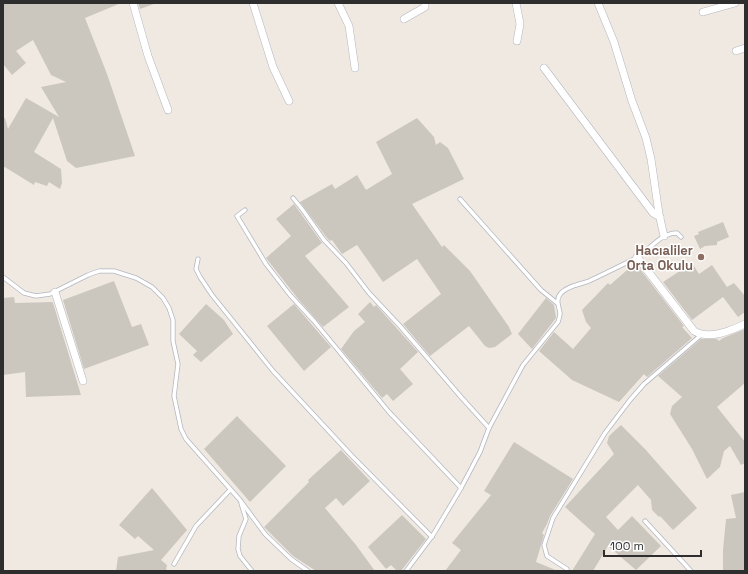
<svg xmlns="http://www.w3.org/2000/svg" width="748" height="574" viewBox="0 0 748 574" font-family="'Space Grotesk',sans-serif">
	<rect width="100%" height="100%" fill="#efe9e1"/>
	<g fill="#cbc7bf">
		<path d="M3,3H121L85,18L107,74L135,156L76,168L67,161L53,118L34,152L61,169L62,183L60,189L49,182L47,186L35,182L34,185L3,166V118H5L8,129L26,98L59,117L41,87L66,82L51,75L33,40L16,51L26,63L12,75L3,64Z"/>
		<path d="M138,3H154V4L140,9Z"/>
		<path d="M417,118L434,137L436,145L440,142L448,148L464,179L412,204L442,247L444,245L470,271L509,327L512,334L495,347L489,348L485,346L469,326L430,356L403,324L441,294L417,259L383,282L357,245L342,254L332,240L330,241L327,238L300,202L332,184L335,189L357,175L366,190L392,174L376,142Z"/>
		<path d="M294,204L322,243L305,256L349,307L323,327L299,300L266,258L291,236L276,219Z"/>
		<path d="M723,222L729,237L717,242V245L705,246L700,249L694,236L699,234L698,232Z"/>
		<path d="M692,263L699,274L712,265L727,287L734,283L745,296V312L738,317L723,297L692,320L663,282Z"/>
		<path d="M634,264H636L684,326L682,327L692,338L647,377L644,374L619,402L572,380L539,351L554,332L573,349L591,328L586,322L582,310L608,283L610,285Z"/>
		<path d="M114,281L132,327L141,324L149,345L84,369L63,300Z"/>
		<path d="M14,297L15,303L52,302L53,303L81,395L26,397L25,372L3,375V298Z"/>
		<path d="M546,298L554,305L556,318L532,349L518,334Z"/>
		<path d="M370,302L374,307L376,305L418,352L400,369L413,384L393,401L387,394L382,398L341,349L354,331L365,322L358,314Z"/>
		<path d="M206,304L224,320L233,334L201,362L193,355L197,351L179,334Z"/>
		<path d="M294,304L331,347L304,371L267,326Z"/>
		<path d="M745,329V383L717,407L745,442V463L741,465L730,446L724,451L720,467L707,479L692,449L670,414L672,406L682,397L658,376L701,339H717L719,341L723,338Z"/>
		<path d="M237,416L286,466L250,502L204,449Z"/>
		<path d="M621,425L645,449L697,508L673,530L660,516L659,517L652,510L651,500L638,485L606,517L618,530L632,516L661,546L636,570L608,546L593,571H572L595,534L565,507L614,454L607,443L609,436Z"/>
		<path d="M514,442L573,479L550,516L547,524L542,533L544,535L536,562L558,571H445L461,550L452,543L491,495L484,491Z"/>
		<path d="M341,450L370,481L343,506L336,498L325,508L356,545L375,571H316L293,556L264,527L309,482L308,480Z"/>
		<path d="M152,488L187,530L161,560L167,565L166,571H116L118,557L154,550L138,536L135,539L119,525Z"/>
		<path d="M745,492V571H723V550L726,519L736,518L731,495Z"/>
		<path d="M402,515L426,539L401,571H397L391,565L386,569L368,547Z"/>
	</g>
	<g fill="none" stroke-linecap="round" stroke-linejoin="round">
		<defs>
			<g id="service">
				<path d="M293,198L302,209L324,240L346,263L369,293L400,326L461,397L489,428"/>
				<path d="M460,199L541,290L557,303"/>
				<path d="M245,210L237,216L266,264L290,295L314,321L389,412L461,488"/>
				<path d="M198,259L196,269L200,277L212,295L273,371L352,456L432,537"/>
				<path d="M3,277L24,293L36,296L50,294L88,275L99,271H114L136,278L152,287L163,298L169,308L173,320V341L178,364L174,396L181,429L186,439L240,500L265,534L291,559L308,571"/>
				<path d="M241,503L246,519L239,536L238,549L240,556L252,571"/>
				<path d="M645,521L691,571"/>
				<path d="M174,564L196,526L230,490"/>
				<path d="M567,569L547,556L544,545L553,518L605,433L630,400L644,384L701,335"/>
				<path d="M406,571L433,535L461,488L480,452L489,428L523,365L558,322C559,319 560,316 560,313C559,306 555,300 561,293C569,285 579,285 589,281C604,274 620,266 636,258C650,250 660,233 677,233L681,237"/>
			</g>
			<g id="minor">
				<path d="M133,3L148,56L168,110"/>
				<path d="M253,3L273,67L289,101"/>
				<path d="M338,3L349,26L355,68"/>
				<path d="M516,3L520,24L517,41"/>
				<path d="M598,3L614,42L632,101L646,138L651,159L659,214L664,236"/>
				<path d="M703,12L735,3"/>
				<path d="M404,19L425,7V3"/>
				<path d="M736,51L745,48"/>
				<path d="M544,68L653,213L660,217"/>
				<path d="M637,257L694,331C709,340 730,331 745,324"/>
				<path d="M55,292L83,381"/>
			</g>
		</defs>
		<use href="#service" stroke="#b4b7c1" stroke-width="5"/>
		<use href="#minor" stroke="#b4b7c1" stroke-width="8"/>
		<use href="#service" stroke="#fff" stroke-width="3.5"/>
		<use href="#minor" stroke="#fff" stroke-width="7"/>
	</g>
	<circle fill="#8d6e63" stroke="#fff" stroke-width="1.5" cx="701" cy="257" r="4"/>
	<g text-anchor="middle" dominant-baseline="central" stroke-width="3" stroke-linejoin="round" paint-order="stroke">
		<g font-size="13" font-weight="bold" fill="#785e54" stroke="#fff" text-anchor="end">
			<text x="693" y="250">Hacıaliler<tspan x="693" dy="15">Orta Okulu</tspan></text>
		</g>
	</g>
	<rect width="748" height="574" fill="none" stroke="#2e2e2e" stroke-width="8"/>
	<path d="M604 550v6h97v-6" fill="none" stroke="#2e2e2e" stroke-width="2"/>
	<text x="610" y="550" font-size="12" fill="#2e2e2e" stroke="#ffffff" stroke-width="3" paint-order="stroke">100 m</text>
</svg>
